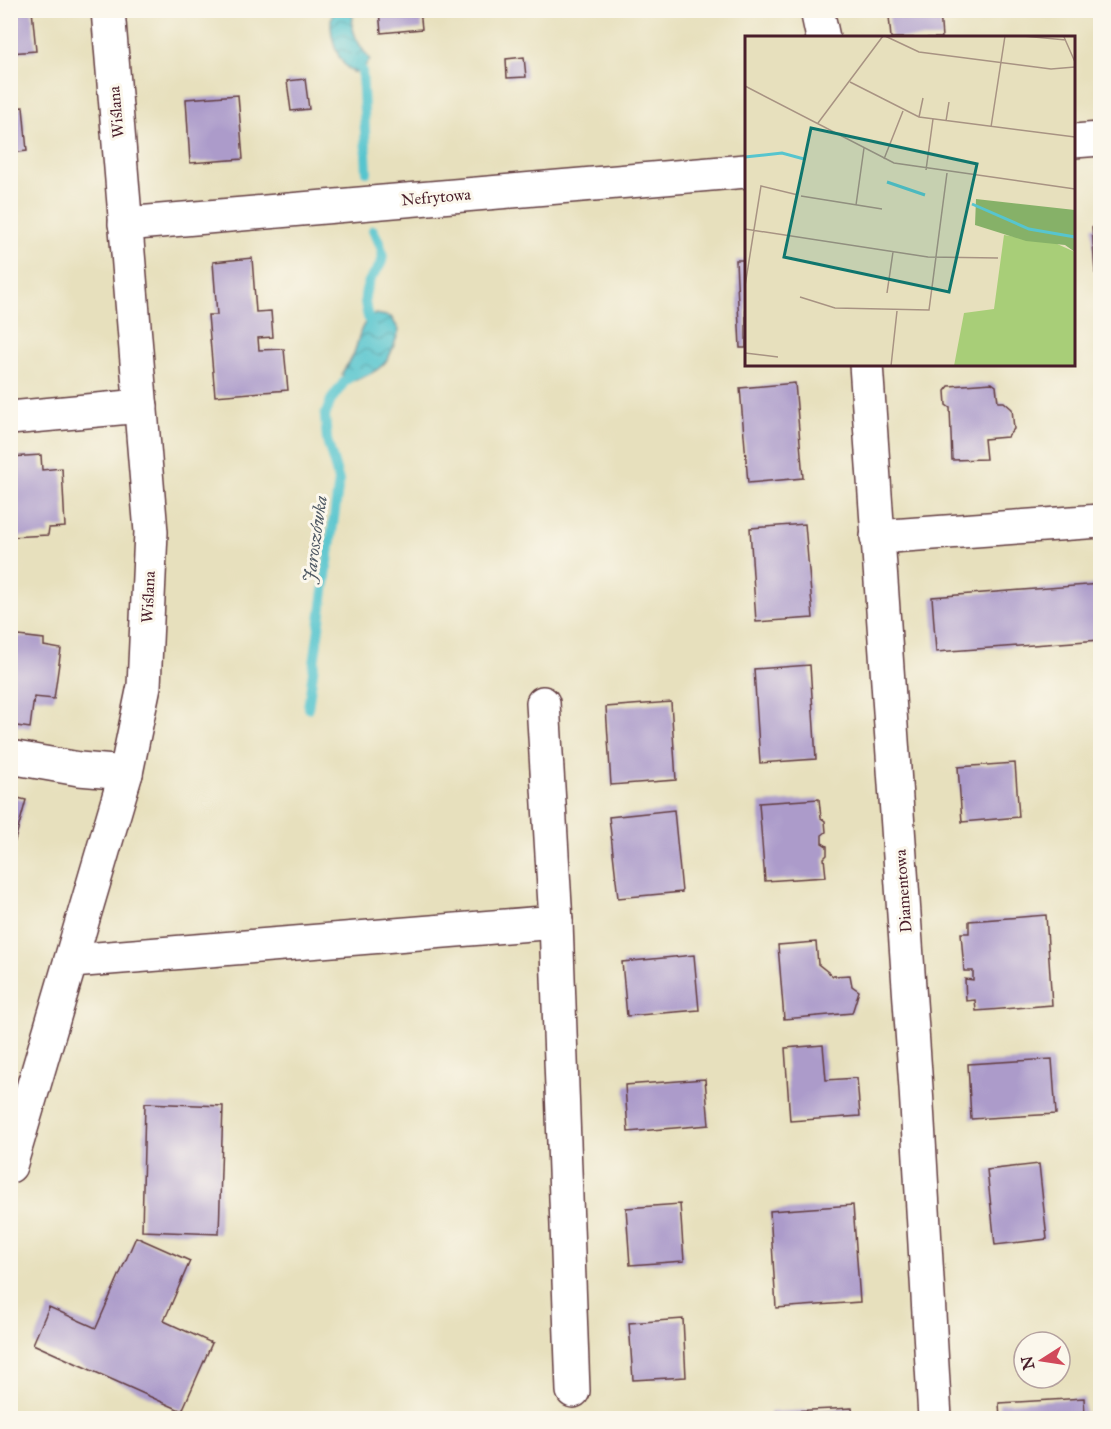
<svg xmlns="http://www.w3.org/2000/svg" width="1111" height="1429" viewBox="0 0 1111 1429" font-family="'IM FELL Great Primer',serif">
	<defs>
		<pattern id="water-waves" width="16" height="10" patternUnits="userSpaceOnUse" patternTransform="scale(1.5)"><rect width="16" height="10" fill="#57c5ce"/><path d="M0 5q4-4 8 0t8 0" fill="none" stroke="#4a9fa7"/></pattern>
	</defs>
	<rect width="100%" height="100%" fill="#fbf7ec"/>
	<filter id="ink" filterUnits="userSpaceOnUse"><feTurbulence type="fractalNoise" baseFrequency=".0167" numOctaves="2"/><feDisplacementMap in="SourceGraphic" scale="12" xChannelSelector="R" yChannelSelector="G"/><feConvolveMatrix kernelMatrix="1 2 1 2 8 2 1 2 1" color-interpolation-filters="sRGB"/></filter>
	<filter id="wash" filterUnits="userSpaceOnUse"><feTurbulence type="fractalNoise" baseFrequency=".008" numOctaves="4" result="noise"/><feDisplacementMap in="SourceGraphic" scale="24" xChannelSelector="R" yChannelSelector="G"/><feGaussianBlur stdDeviation="1.35" result="paint"/><feColorMatrix in="noise" values="0 0 0 0 0 0 0 0 0 0 0 0 0 0 0 0 0 1.4 0 .05"/><feComposite in="paint" operator="in"/></filter>
	<g filter="url(#wash)">
		<rect width="100%" height="100%" fill="#e7e0bd"/>
		<g fill="url(#water-waves)" stroke="#50727c" stroke-width="1.5">
			<path d="M333,11H354C348,30 359,45 370,60L362,70L355,73C336,64 327,30 333,11Z"/>
			<path d="M376,314L391,317L399,330C391,356 388,367 363,377C356,380 352,382 345,381L342,374C344,368 347,366 350,361C361,345 355,324 376,314Z"/>
		</g>
		<g fill="none" stroke-linecap="round" stroke-linejoin="round">
			<g stroke="#57c5ce" stroke-width="10">
				<path d="M353,59L362,70L367,172"/>
				<path d="M372,330C369,320 364,307 365,296C369,262 397,273 373,230"/>
				<path d="M308,708L339,481L327,440L325,416L331,400L345,381L356,372"/>
			</g>
		</g>
		<g id="blocks">
			<g fill="#ac9bca">
				<path d="M10,10H32L36,51L10,53Z"/>
				<path d="M379,10H420L422,29L381,33Z"/>
				<path d="M940,11L942,38H891L889,16Z"/>
				<path d="M524,57L526,77L507,78L506,59Z"/>
				<path d="M305,79L309,109L291,111L287,81Z"/>
				<path d="M238,95L243,159L190,163L186,99Z"/>
				<path d="M23,107L27,151L10,153V108Z"/>
				<path d="M1100,226V272L1095,273L1092,227Z"/>
				<path d="M252,258L256,312L271,311L273,337L258,338L259,350L284,349L288,390L215,396L208,315H217L213,262Z"/>
				<path d="M736,260H746V348H740Z"/>
				<path d="M10,304L16,363H10Z"/>
				<path d="M795,383L803,478L748,483L740,388Z"/>
				<path d="M992,383L996,386L998,402H1004L1012,409L1014,429L1007,437L984,439L986,459L952,460L950,408L946,405L945,391L949,386Z"/>
				<path d="M41,455L42,470L62,468L65,527L49,528L48,535L10,537V457Z"/>
				<path d="M805,524L813,618L756,622L750,528Z"/>
				<path d="M1100,584V640L936,652L932,597Z"/>
				<path d="M10,635L44,639V646L61,649L54,699L34,697L30,728L10,725Z"/>
				<path d="M810,665L816,759L760,763L754,669Z"/>
				<path d="M671,702L676,780L611,785L606,707Z"/>
				<path d="M1015,763L1019,817L962,822L958,767Z"/>
				<path d="M10,796L26,800L11,855H10Z"/>
				<path d="M819,799L821,818L825,821L826,832L822,835V843L827,846V855L824,858L826,877L765,881L759,803Z"/>
				<path d="M674,810L682,892L618,898L609,817Z"/>
				<path d="M1046,915L1052,1005L976,1011L975,1000L966,1001L965,979L973,980V971H964L961,933H969V921Z"/>
				<path d="M816,942L818,964L833,976L850,975L852,986L859,991L852,1013L784,1019L778,945Z"/>
				<path d="M694,955L699,1010L627,1016L622,962Z"/>
				<path d="M823,1045L826,1080L857,1078L860,1116L790,1121L785,1048Z"/>
				<path d="M1052,1059L1056,1114L971,1119L968,1064Z"/>
				<path d="M705,1079L709,1125L628,1132L625,1085Z"/>
				<path d="M145,1103L223,1106L219,1234L142,1231Z"/>
				<path d="M1039,1164L1047,1239L995,1245L987,1170Z"/>
				<path d="M680,1204L684,1261L630,1265L626,1208Z"/>
				<path d="M853,1205L860,1302L776,1308L770,1211Z"/>
				<path d="M136,1237L190,1261L164,1321L212,1343L182,1411L33,1344L49,1307L96,1328Z"/>
				<path d="M683,1319L686,1377L633,1380L629,1323Z"/>
				<path d="M1084,1398L1085,1418H1000L999,1403Z"/>
				<path d="M852,1408L853,1418H770V1412Z"/>
			</g>
		</g>
	</g>
	<g filter="url(#ink)">
		<use href="#blocks" fill-opacity="0" stroke="#623c41" stroke-width="1.5"/>
		<g fill="none" stroke-linecap="round" stroke-linejoin="round">
			<defs>
				<g id="minor">
					<path d="M817,10L823,38"/>
					<path d="M1074,141L1100,139"/>
					<path d="M125,224L746,171"/>
					<path d="M866,364L916,1088L935,1418"/>
					<path d="M10,418L141,406"/>
					<path d="M877,537L1100,521"/>
					<path d="M543,703L556,922L573,1391"/>
					<path d="M10,757L79,769L126,773"/>
					<path d="M72,961L556,922"/>
					<path d="M10,1166L126,773L144,686L151,532L108,10"/>
				</g>
			</defs>
			<use href="#minor" stroke="#623c41" stroke-width="36"/>
			<use href="#minor" stroke="#fff" stroke-width="33"/>
		</g>
	</g>
	<g text-anchor="middle" dominant-baseline="central" stroke-width="6" stroke-linejoin="round" paint-order="stroke">
		<g font-size="16" fill="#4a1f2b" stroke="#fbf7ec">
			<text transform="translate(116 112) rotate(-95)">Wiślana</text>
			<text transform="translate(436 197) rotate(-5)">Nefrytowa</text>
			<text transform="translate(148 597) rotate(-87)">Wiślana</text>
			<text transform="translate(903 891) rotate(-94)">Diamentowa</text>
		</g>
		<g font-size="18" font-style="italic" fill="#4f5964" stroke="#fbf7ec">
			<text transform="translate(315 539) rotate(-82)">Jaroszówka</text>
		</g>
	</g>
	<g transform="translate(745 36)">
		<rect width="330" height="330" fill="#e7e0bd"/>
		<path d="M259,199L310,207L330,216V330H209L219,277L249,273Z" fill="#a8ce78"/>
		<path d="M231,163L330,174V216L320,209L281,205L230,189Z" fill="#86b168"/>
		<path fill="none" stroke="#57c5ce" stroke-width="3" d="M0,121L37,117L59,123M142,146L180,159M227,168L284,193L330,201"/>
		<path fill="none" stroke="#a89383" stroke-width="1.5" d="M140,0L174,16L306,33L330,31M278,0L321,4M319,1L330,26M105,46L174,81L330,101M0,50L149,127L330,153M174,81L178,62M201,85L204,66M73,87L138,0M246,91L260,0M139,123L158,75M181,134L188,83M56,160L137,173M111,169L119,112M0,193L183,221L253,222M0,250L16,150L53,159M142,257L148,216M55,261L90,272L184,274L202,137M0,317L33,321M146,330L152,275"/>
		<path fill="#0f766e" fill-opacity="0.15" stroke="#0f766e" stroke-width="3" d="M66,92L232,128L204,256L39,221Z"/>
		<rect width="330" height="330" fill="none" stroke="#4a1f2b" stroke-width="3"/>
	</g>
	<rect width="1111" height="1429" fill="none" stroke="#fbf7ec" stroke-width="36"/>
	<g transform="translate(1042 1360) rotate(258)"><circle r="28" fill="#fbf7ec" stroke="#b4a19f" stroke-width="1.5"/>
	<path d="M0-4.5L10 22L0 15L-10 22Z" fill="#d1495b"/>
	<text y="-9" font-size="16" font-weight="bold" text-anchor="middle" fill="#4a1f2b">N</text>
	</g>
</svg>
